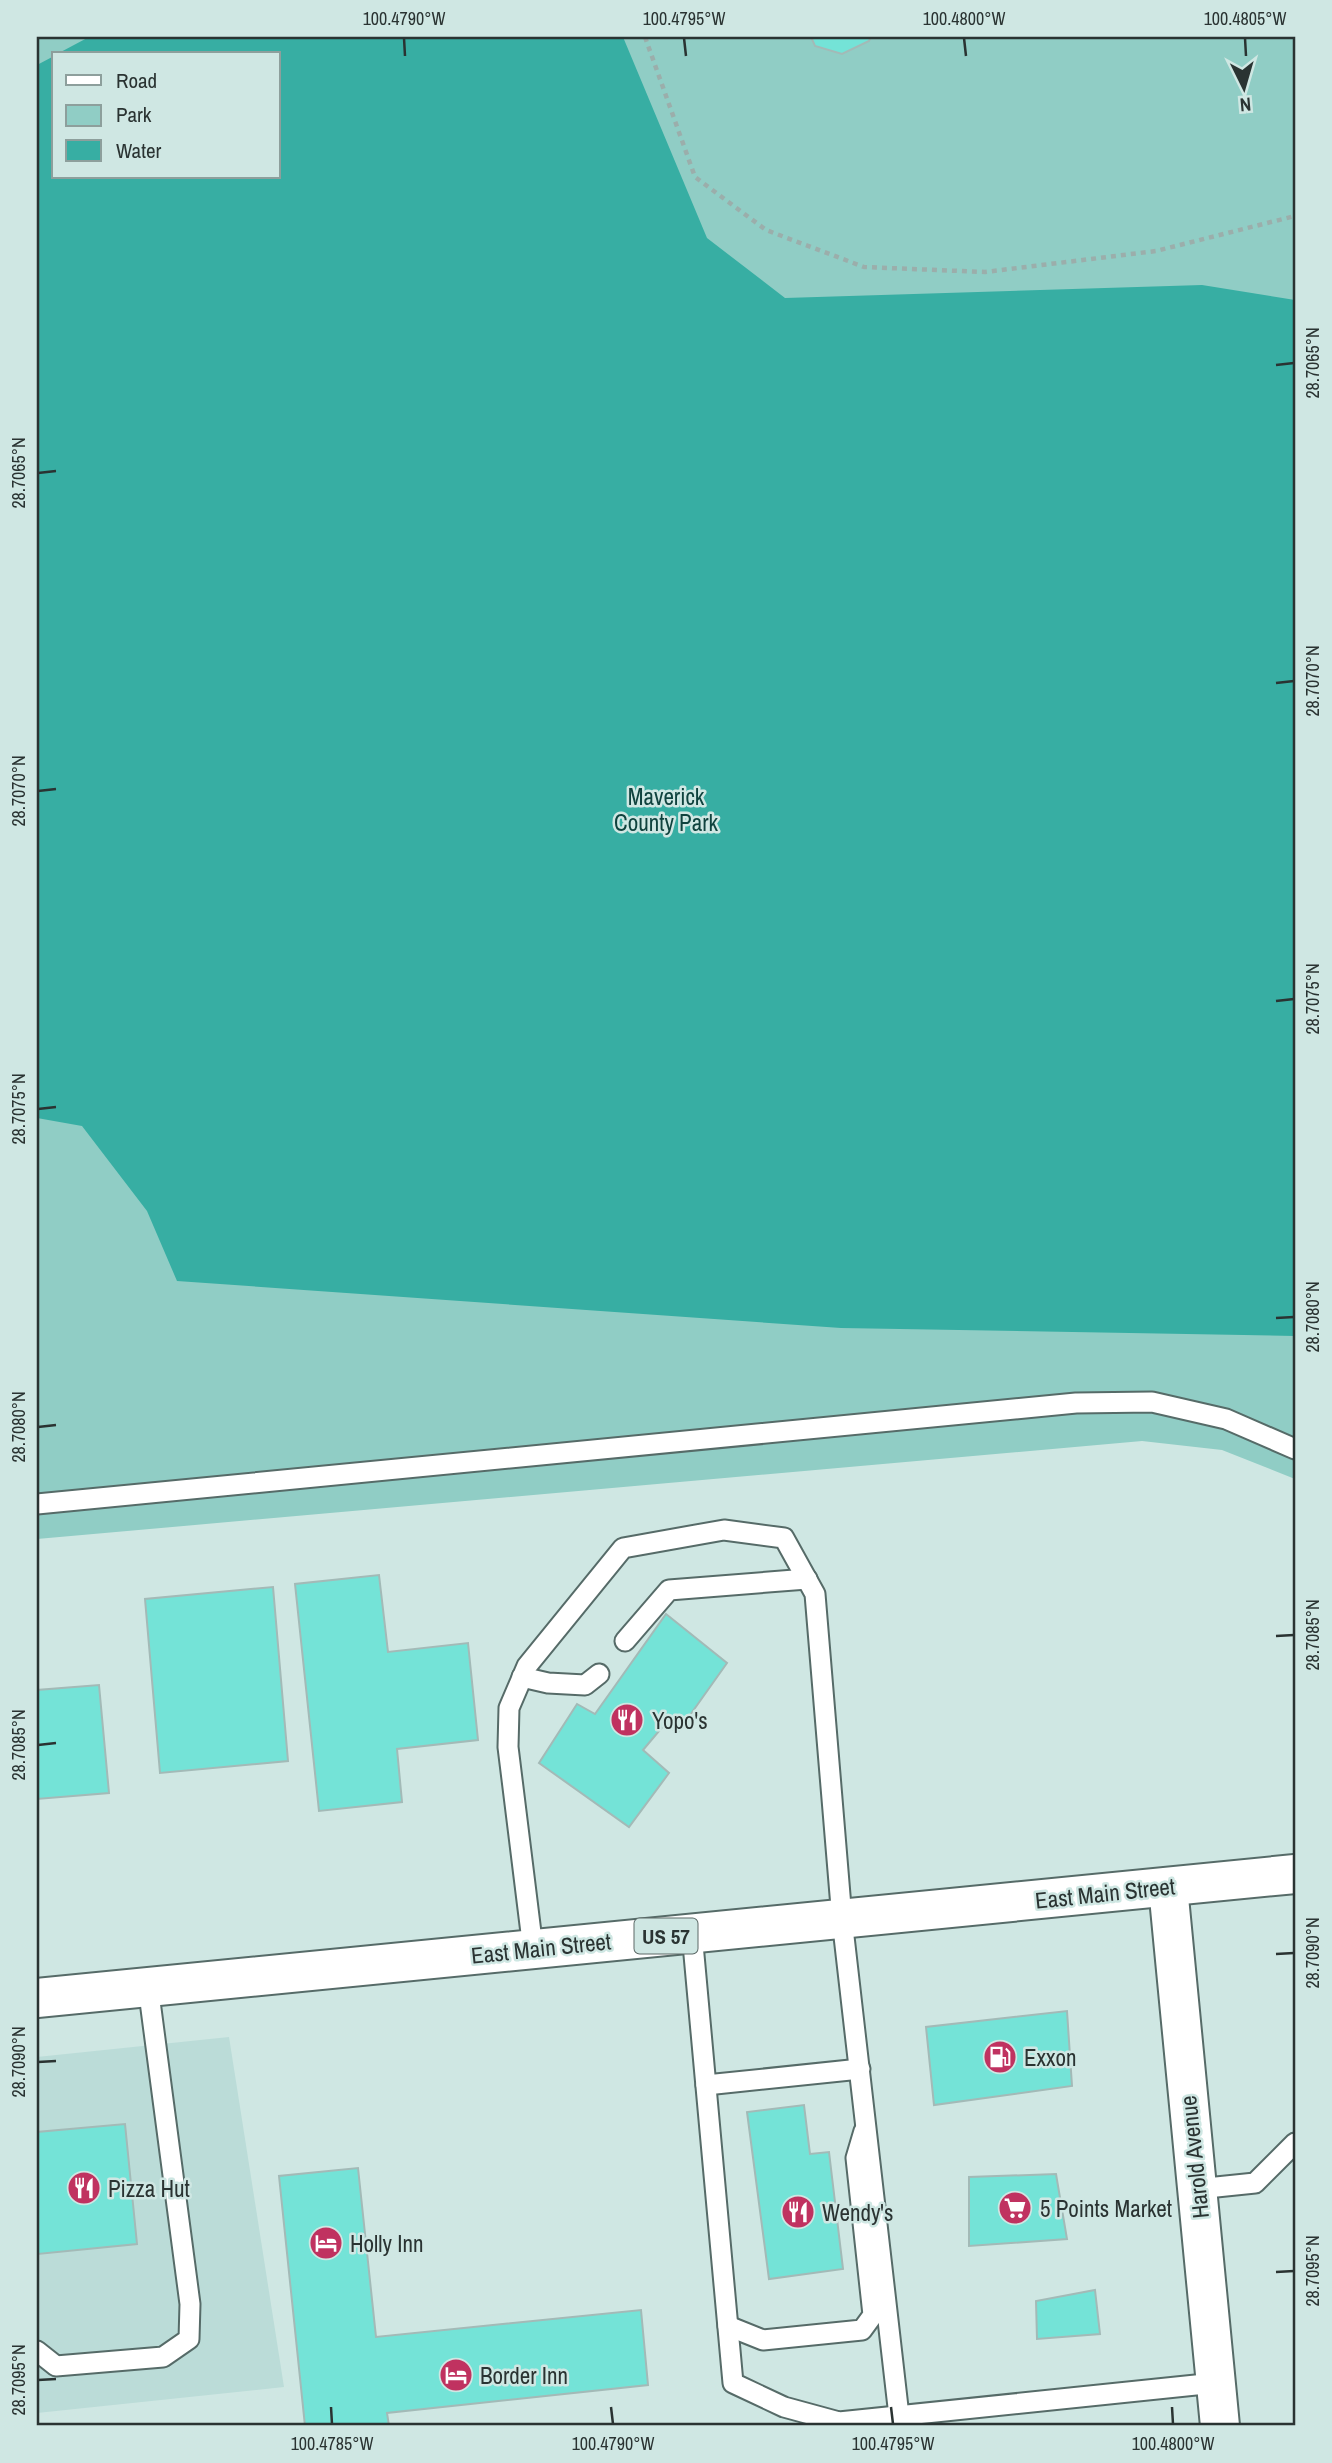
<svg xmlns="http://www.w3.org/2000/svg" width="1332" height="2463" viewBox="0 0 1332 2463" font-family="'Archivo Narrow',sans-serif">
	<rect width="100%" height="100%" fill="#cfe7e3"/>
	<path fill="#bbdcd8" d="M229,2037L284,2387L37,2413V2057Z"/>
	<path fill="#90cdc5" fill-rule="evenodd" d="M37,37H1295V1479L1222,1450L1142,1441L37,1539ZM54,54H278V177H54Z"/>
	<path fill="#37aea3" d="M89,37H623L707,238L785,298L1202,285L1295,300V1336L841,1328L177,1281L147,1211L82,1126L37,1118V65L54,56V177H278V54H57Z"/>
	<g fill="#74e3d7" stroke="#a3bab7" stroke-width="2">
		<path d="M811,37H871L869,41L842,54L815,46Z"/>
		<path d="M379,1575L388,1652L468,1643L478,1740L397,1749L402,1802L319,1811L295,1584Z"/>
		<path d="M273,1587L288,1761L160,1773L145,1599Z"/>
		<path d="M666,1614L727,1663L678,1732L664,1725L643,1750L669,1773L629,1827L539,1763L577,1704L595,1714Z"/>
		<path d="M99,1685L109,1793L37,1799V1690Z"/>
		<path d="M1067,2011L1072,2086L934,2105L926,2027Z"/>
		<path d="M804,2105L810,2154L829,2152L843,2269L769,2279L747,2112Z"/>
		<path d="M125,2124L137,2244L38,2254L37,2132Z"/>
		<path d="M358,2168L376,2337L641,2310L648,2385L387,2413L389,2426H305L279,2176Z"/>
		<path d="M1056,2174L1067,2239L969,2246V2177Z"/>
		<path d="M1095,2290L1100,2334L1037,2339L1036,2301Z"/>
	</g>
	<g fill="none" stroke-linecap="round" stroke-linejoin="round">
		<defs>
			<g id="lane">
				<path d="M37,1504L1076,1403L1152,1402L1226,1419L1295,1449"/>
				<path d="M625,1641L669,1590L807,1579"/>
				<path d="M522,1677L548,1683L585,1685L599,1674"/>
				<path d="M692,1933L733,2383L784,2407L839,2422L1215,2383"/>
				<path d="M533,1949L508,1747L509,1708L527,1666L623,1548L724,1530L784,1538L815,1594L842,1919L899,2416"/>
				<path d="M706,2085L860,2069"/>
				<path d="M1197,2189L1255,2183L1295,2143"/>
				<path d="M728,2326L763,2340L862,2330L873,2315L856,2158L864,2131"/>
				<path d="M37,2351L56,2366L163,2357L189,2339L190,2304L148,1986"/>
			</g>
			<path id="street" d="M1168,1887L1220,2426"/>
			<path id="primary" d="M37,1998L1295,1874"/>
		</defs>
		<use href="#lane" stroke="#566b68" stroke-width="23"/>
		<use href="#street" stroke="#566b68" stroke-width="42"/>
		<use href="#primary" stroke="#566b68" stroke-width="42"/>
		<path stroke="#9baeab" stroke-width="4.5" stroke-dasharray="5 5" stroke-linecap="butt" d="M645,37L695,177L766,230L864,267L985,272L1156,251L1295,216"/>
		<use href="#lane" stroke="#fff" stroke-width="19"/>
		<use href="#street" stroke="#fff" stroke-width="38"/>
		<use href="#primary" stroke="#fff" stroke-width="38"/>
	</g>
	<path fill="none" stroke="#2a3332" stroke-width="2.5" d="M404,38L405,56M684,38L686,56M964,38L966,56M1245,38L1246,56M1276,365L1294,363M38,473L56,471M1276,683L1294,681M38,791L56,789M1276,1001L1294,999M38,1109L56,1107M1276,1318L1294,1317M38,1427L56,1425M1276,1636L1294,1635M38,1745L56,1743M1276,1954L1294,1953M38,2062L56,2061M1276,2272L1294,2271M38,2380L56,2379M331,2407L332,2424M611,2407L613,2424M891,2407L893,2424M1172,2407L1173,2424"/>
	<defs>
		<symbol id="restaurant-disc" viewBox="-11 -11 22 22"><circle r="9.5" fill="#c03260" stroke="#cfe7e3"/><path d="M-5-6h1v4h1v-4h1v4h1v-4h1v5L-1.5 .5V6h-2V.5L-5-1ZM5-6V6H3V1.5H1.5Q1.5-4 5-6Z" fill="#fff"/></symbol>
		<symbol id="fuel-disc" viewBox="-11 -11 22 22"><circle r="9.5" fill="#c03260" stroke="#cfe7e3"/><path d="M-5.5-6h7V0h2V4h1.3V-2.5L3-4.5l.8-.8L6-3V5H2.5V1h-1V6h-7ZM-4.2-4.7v3.2H.2V-4.7Z" fill="#fff"/></symbol>
		<symbol id="supermarket-disc" viewBox="-11 -11 22 22"><circle r="9.5" fill="#c03260" stroke="#cfe7e3"/><path d="M-6-5.5h2.5l.6 2H6L4.5 2H-2.5L-4.4-4H-6ZM-1.5 3.2a1.3 1.3 0 1 0 .1 0ZM3 3.2a1.3 1.3 0 1 0 .1 0Z" fill="#fff"/></symbol>
		<symbol id="hotel-disc" viewBox="-11 -11 22 22"><circle r="9.5" fill="#c03260" stroke="#cfe7e3"/><path d="M-6-4.5h1.5V1H6V5H4.5V3h-9V5H-6ZM-4 0a1.8 1.8 0 1 1 3.6 0ZM.5 0V-2.5h3Q6-2.5 6 0Z" fill="#fff"/></symbol>
	</defs>
	<g fill-rule="evenodd">
		<use href="#restaurant-disc" x="608" y="1701" width="38" height="38"/>
		<use href="#fuel-disc" x="981" y="2038" width="38" height="38"/>
		<use href="#restaurant-disc" x="65" y="2169" width="38" height="38"/>
		<use href="#supermarket-disc" x="996" y="2189" width="38" height="38"/>
		<use href="#restaurant-disc" x="779" y="2193" width="38" height="38"/>
		<use href="#hotel-disc" x="307" y="2224" width="38" height="38"/>
		<use href="#hotel-disc" x="437" y="2356" width="38" height="38"/>
	</g>
	<g text-anchor="middle" dominant-baseline="central" stroke-width="5" stroke-linejoin="round" paint-order="stroke">
		<rect fill="#cfe7e3" stroke="#5c6967" stroke-width="2" x="634.5" y="1918.5" width="63" height="35" rx="5"/>
		<g font-size="21" font-weight="bold" fill="#2a3332">
			<text x="666" y="1936">US 57</text>
		</g>
		<g font-size="23" fill="#0f433e" stroke="#cfe7e3">
			<text x="666" y="796">Maverick<tspan x="666" dy="26">County Park</tspan></text>
		</g>
		<g font-size="23" fill="#2a3332" stroke="#cfe7e3" text-anchor="start">
			<text x="652" y="1720">Yopo's</text>
			<text x="1024" y="2057">Exxon</text>
			<text x="108" y="2188">Pizza Hut</text>
			<text x="1040" y="2208">5 Points Market</text>
			<text x="822" y="2212">Wendy's</text>
			<text x="350" y="2243">Holly Inn</text>
			<text x="480" y="2375">Border Inn</text>
		</g>
		<g font-size="23" fill="#2a3332" stroke="#cfe7e3">
			<text transform="translate(1105 1893) rotate(-6)">East Main Street</text>
			<text transform="translate(541 1948) rotate(-6)">East Main Street</text>
			<text transform="translate(1194 2157) rotate(-96)">Harold Avenue</text>
		</g>
	</g>
	<rect width="1332" height="2463" fill="none" stroke="#cfe7e3" stroke-width="77"/>
	<rect x="52" y="52" width="228" height="126" fill="#cfe7e3" stroke="#8d9f9c" stroke-width="2"/>
	<rect x="66" y="75" width="35" height="10" fill="#ffffff" stroke="#8d9f9c" stroke-width="2"/>
	<text x="116" y="88" font-size="21" fill="#2a3332">Road</text>
	<rect x="66" y="105" width="35" height="21" fill="#90cdc5" stroke="#8d9f9c" stroke-width="2"/>
	<text x="116" y="122" font-size="21" fill="#2a3332">Park</text>
	<rect x="66" y="140" width="35" height="21" fill="#37aea3" stroke="#8d9f9c" stroke-width="2"/>
	<text x="116" y="158" font-size="21" fill="#2a3332">Water</text>
	<g transform="translate(1244 88) rotate(175)" stroke="#cfe7e3" stroke-width="5" paint-order="stroke">
	<path d="M0-5L12 26L0 18L-12 26Z" fill="#2a3332"/>
	<text y="-10" font-size="19" font-weight="bold" text-anchor="middle" fill="#2a3332">N</text>
	</g>
	<rect x="38" y="38" width="1256" height="2386" fill="none" stroke="#2a3332" stroke-width="2.5"/>
	<g font-size="18" text-anchor="middle" fill="#2a3332">
		<text x="404" y="25">100.4790°W</text>
		<text x="684" y="25">100.4795°W</text>
		<text x="964" y="25">100.4800°W</text>
		<text x="1245" y="25">100.4805°W</text>
		<text transform="translate(1313 363) rotate(-90)" y="6">28.7065°N</text>
		<text transform="translate(19 473) rotate(-90)" y="6">28.7065°N</text>
		<text transform="translate(1313 681) rotate(-90)" y="6">28.7070°N</text>
		<text transform="translate(19 791) rotate(-90)" y="6">28.7070°N</text>
		<text transform="translate(1313 999) rotate(-90)" y="6">28.7075°N</text>
		<text transform="translate(19 1109) rotate(-90)" y="6">28.7075°N</text>
		<text transform="translate(1313 1317) rotate(-90)" y="6">28.7080°N</text>
		<text transform="translate(19 1427) rotate(-90)" y="6">28.7080°N</text>
		<text transform="translate(1313 1635) rotate(-90)" y="6">28.7085°N</text>
		<text transform="translate(19 1745) rotate(-90)" y="6">28.7085°N</text>
		<text transform="translate(1313 1953) rotate(-90)" y="6">28.7090°N</text>
		<text transform="translate(19 2062) rotate(-90)" y="6">28.7090°N</text>
		<text transform="translate(1313 2271) rotate(-90)" y="6">28.7095°N</text>
		<text transform="translate(19 2380) rotate(-90)" y="6">28.7095°N</text>
		<text x="332" y="2450">100.4785°W</text>
		<text x="613" y="2450">100.4790°W</text>
		<text x="893" y="2450">100.4795°W</text>
		<text x="1173" y="2450">100.4800°W</text>
	</g>
</svg>
